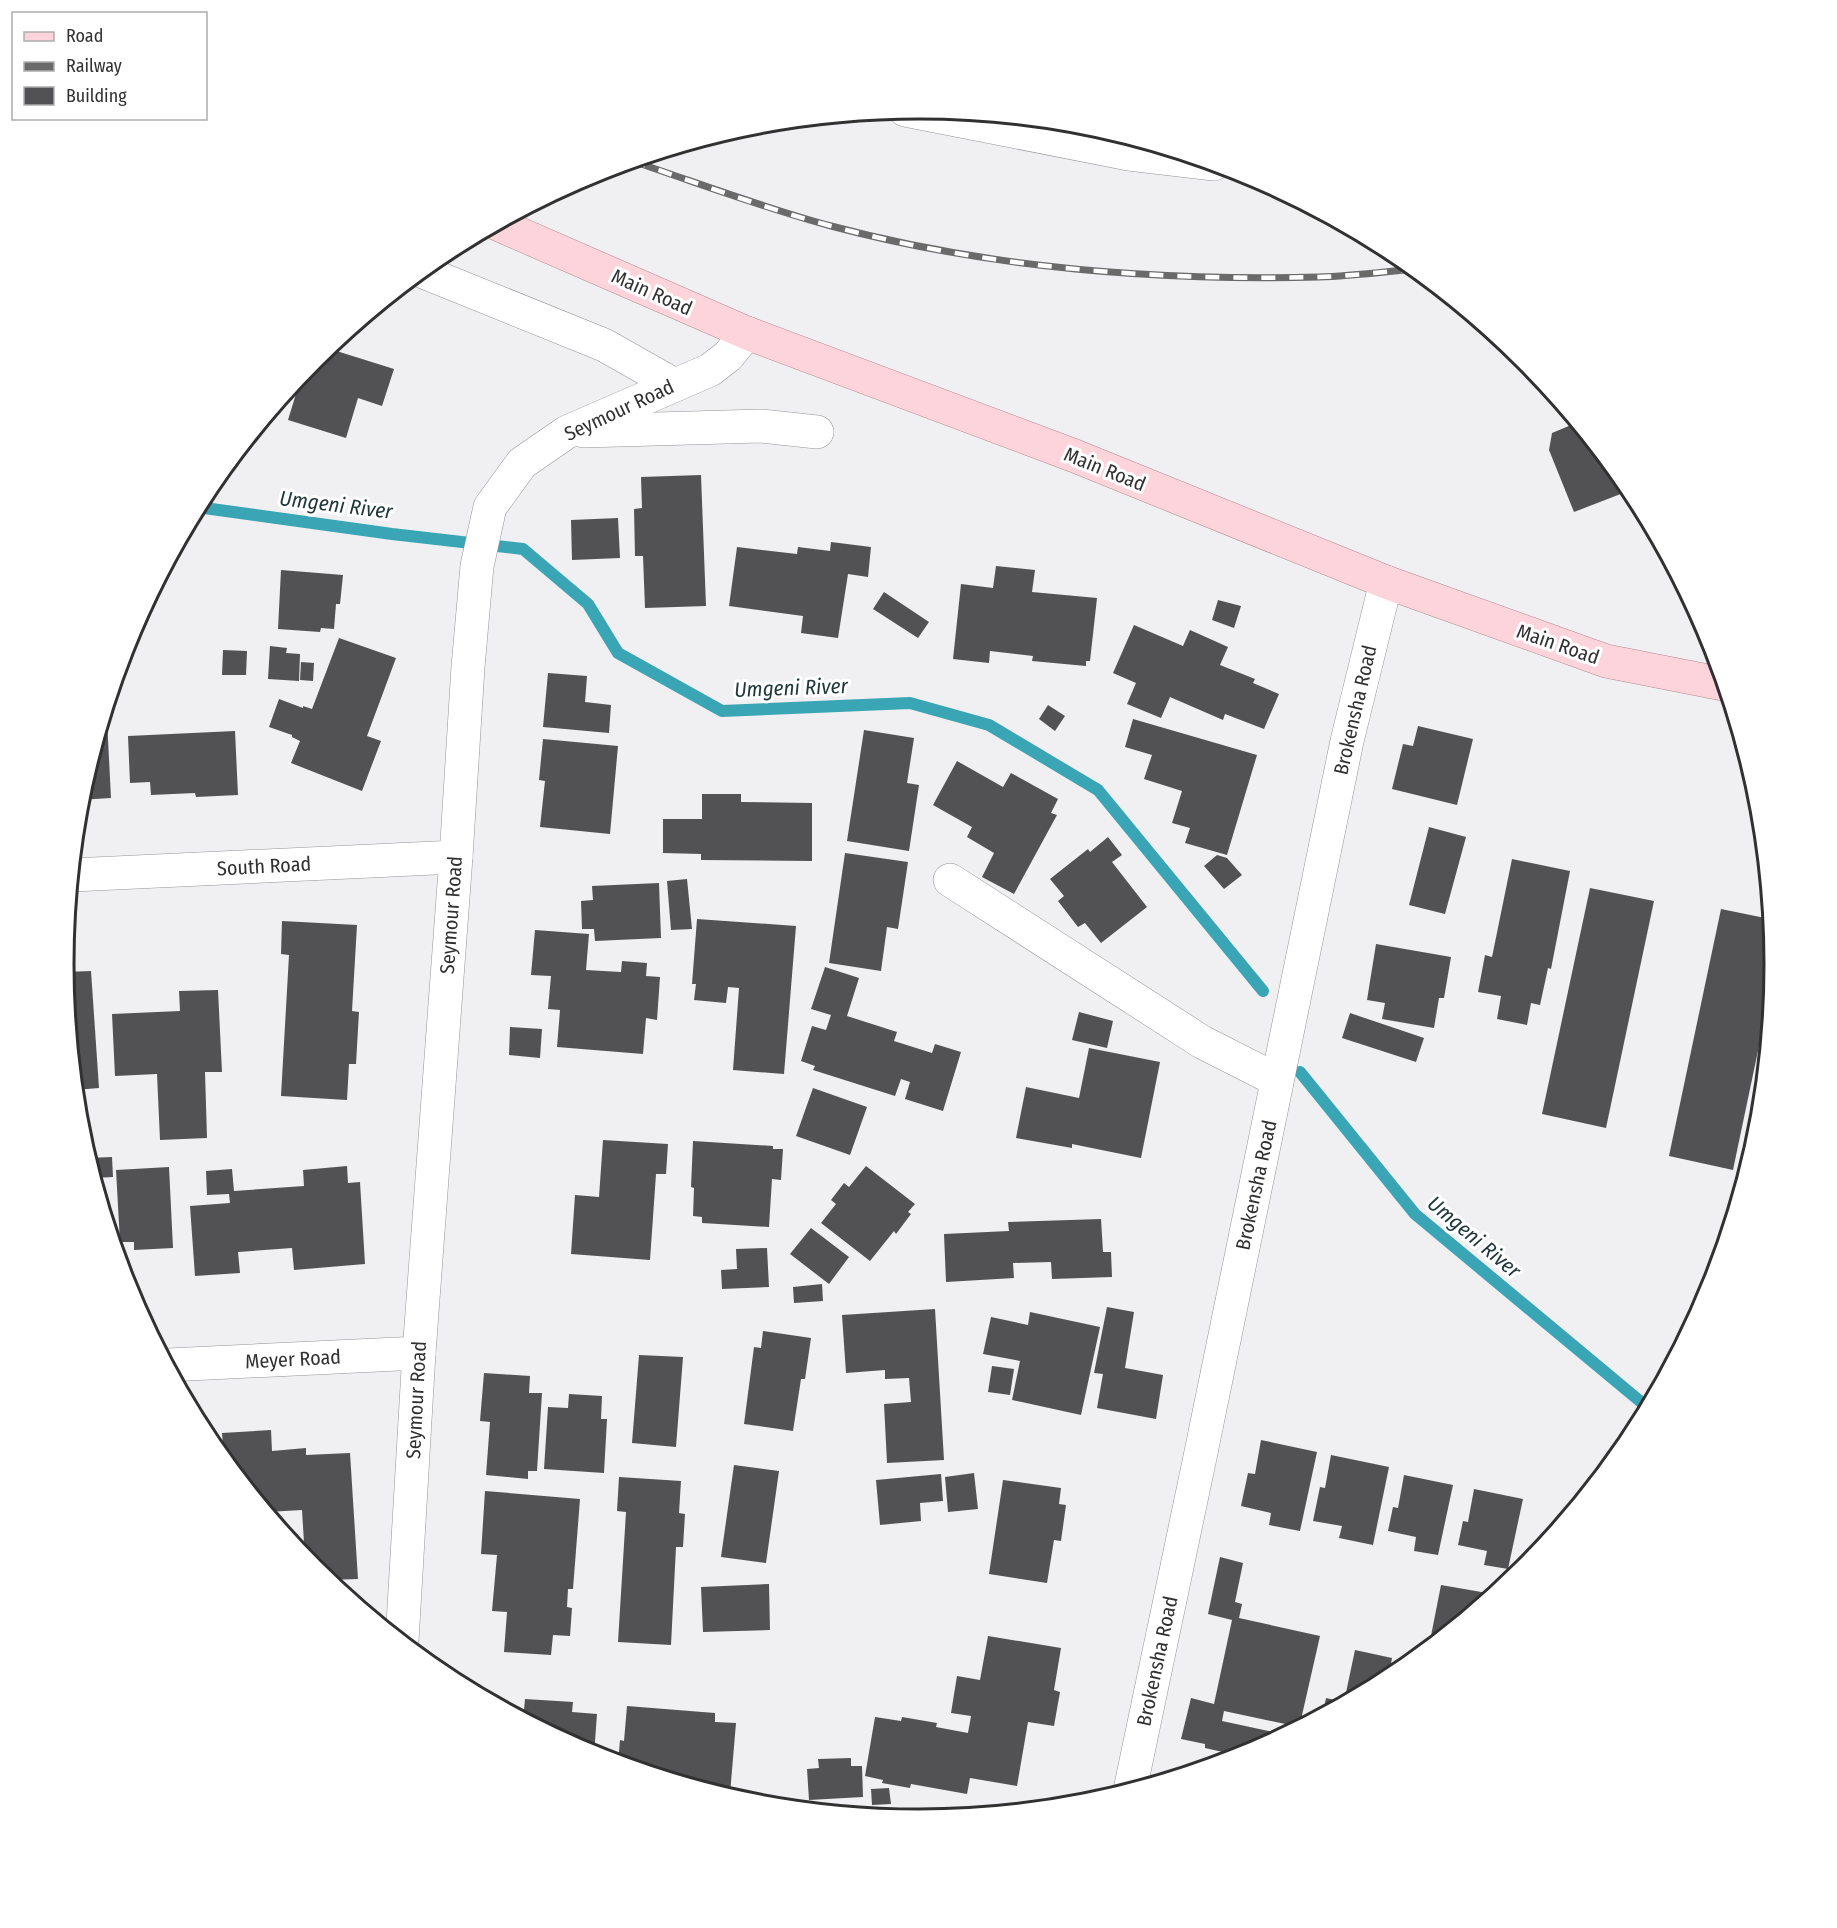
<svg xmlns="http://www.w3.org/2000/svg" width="1837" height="1928" viewBox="0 0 1837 1928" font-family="'Fira Sans Condensed',sans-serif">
	<rect width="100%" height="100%" fill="#f0f0f2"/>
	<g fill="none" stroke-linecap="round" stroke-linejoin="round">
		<g stroke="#3aa5b4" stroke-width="12">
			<path d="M197,507L392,534L523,549L588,604L618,653L722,711L910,703L989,725L1098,790L1263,991"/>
			<path d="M1300,1072L1415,1214L1647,1407"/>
		</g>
	</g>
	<g fill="#525254">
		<path d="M327,348L394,369L382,406L358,398L346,438L288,420L299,384L295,382L314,359Z"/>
		<path d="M1576,423L1631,490L1574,512L1549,450L1552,433Z"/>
		<path d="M701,475L706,606L645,608L643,556H635L634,509L642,508L641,477Z"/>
		<path d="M618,518L620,558L572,560L571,520Z"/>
		<path d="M831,542L871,547L868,577L848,574L838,638L801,633L803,616L729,606L737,547L797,554L798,547L830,551Z"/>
		<path d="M996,566L1035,570L1032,592L1097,598L1090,661H1086V666L1032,661L1033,656L990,651L989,663L953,659L961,584L993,588Z"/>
		<path d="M281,570L343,575L340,604H336L334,629L321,628L320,632L278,629Z"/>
		<path d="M884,592L929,622L918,638L873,609Z"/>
		<path d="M1218,600L1241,606L1234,628L1212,620Z"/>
		<path d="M1134,625L1183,646L1190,630L1228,647L1220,665L1255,679L1253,683L1279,694L1264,729L1225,714L1223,720L1170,697L1161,718L1127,704L1136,683L1113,673Z"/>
		<path d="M339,638L396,658L367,736L381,741L362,791L291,763L300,741L292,737V735L269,727L279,699L303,708V706L312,709Z"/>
		<path d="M270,646L287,648L286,653L300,654L299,681L268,679Z"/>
		<path d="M223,650L247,651L246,675H222Z"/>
		<path d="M301,662L314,663L313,681L300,680Z"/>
		<path d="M548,673L587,676L585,702L611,705L609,733L543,727Z"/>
		<path d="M1048,705L1065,716L1055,731L1039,719Z"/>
		<path d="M103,719H107L111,798L79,800Z"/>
		<path d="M1133,719L1257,755L1227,855L1185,843L1190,828L1172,823L1182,791L1144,779L1152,755L1125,747Z"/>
		<path d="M1418,726L1473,739L1457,805L1392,789L1403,744L1413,746Z"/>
		<path d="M864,730L914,738L907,783L919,785L909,851L847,841Z"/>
		<path d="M235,731L238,795L196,797L195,793L151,795L150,782L130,783L128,736Z"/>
		<path d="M543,739L618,746L610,834L540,827L545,781L539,780Z"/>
		<path d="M957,761L1003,787L1011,773L1058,799L1051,813L1057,815L1014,894L982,877L994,853L967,837L972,827L933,805Z"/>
		<path d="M702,794H741V802L812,803V861L701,860V854L663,853V819H702Z"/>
		<path d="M1429,827L1466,837L1445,914L1409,905Z"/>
		<path d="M1108,837L1122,855L1112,862L1147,907L1101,943L1085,923L1078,927L1058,901L1064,896L1050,879L1088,849L1090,852Z"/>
		<path d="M845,853L908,862L898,929L887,927L881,971L829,963Z"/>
		<path d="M1217,855L1227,858L1242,875L1224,889L1204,866Z"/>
		<path d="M1512,859L1570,871L1551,969L1548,968L1540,1005L1531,1003L1527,1025L1497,1019L1501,996L1478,992L1485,955L1492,957Z"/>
		<path d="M687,879L692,929L671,930L667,881Z"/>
		<path d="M659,883L661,938L595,941L594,929H582L581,901L593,900L592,886Z"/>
		<path d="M1590,888L1654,901L1606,1128L1542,1114Z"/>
		<path d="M1721,909L1770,919L1774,964L1772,984L1733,1170L1669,1156Z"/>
		<path d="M697,919L796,926L784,1074L733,1070L739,988L728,987L726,1003L694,1000L696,984H692Z"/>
		<path d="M282,921L357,925L352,1011L359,1012L356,1064H349L347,1100L281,1096L289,955L281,954Z"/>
		<path d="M535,930L589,934L586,970L621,972L622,961L647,963L646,976L660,977L657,1020L646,1018L643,1054L557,1047L560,1010L548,1009L551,976L531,975Z"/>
		<path d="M1376,944L1451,957L1444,998H1439L1434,1028L1382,1019L1385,1003L1367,1000Z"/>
		<path d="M825,967L859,978L847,1016L897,1032L894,1041L932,1053L935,1044L961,1052L943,1111L905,1099L910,1082L901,1079L895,1096L813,1070L815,1066L801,1061L812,1026L826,1030L831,1015L811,1009Z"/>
		<path d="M91,971L99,1088L75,1090L64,972Z"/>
		<path d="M218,990L222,1072H205L207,1138L160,1140L157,1074L115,1076L112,1014L180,1011L179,991Z"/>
		<path d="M1079,1012L1113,1021L1107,1048L1072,1040Z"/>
		<path d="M1350,1013L1424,1038L1416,1062L1342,1038Z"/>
		<path d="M510,1027L542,1029L540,1058L509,1055Z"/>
		<path d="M1089,1048L1160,1062L1141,1158L1072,1144V1148L1016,1138L1026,1087L1079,1098Z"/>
		<path d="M813,1088L867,1107L850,1155L796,1136Z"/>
		<path d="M603,1140L668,1144L666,1174H656L650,1260L571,1254L575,1195L599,1197Z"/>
		<path d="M693,1141L773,1146V1149H783L781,1180L772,1179L769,1227L702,1223V1217L693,1216L694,1188L691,1187Z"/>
		<path d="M112,1157L113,1177L94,1178L88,1158Z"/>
		<path d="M347,1166L348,1183L360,1182L365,1264L294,1270L292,1248L238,1252L240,1273L195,1276L190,1206L230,1203L229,1194L207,1195L206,1171L232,1169L234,1191L304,1186L303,1170Z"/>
		<path d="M866,1166L915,1204L908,1212L911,1214L896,1234L894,1231L870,1261L821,1223L836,1204L831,1200L844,1183L849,1187Z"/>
		<path d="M169,1167L173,1248L134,1250V1242H120L116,1170Z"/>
		<path d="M1101,1219L1103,1252H1111L1112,1277L1052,1279L1051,1262L1013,1263L1014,1278L946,1282L944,1234L1009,1231L1008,1222Z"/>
		<path d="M811,1228L849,1257L829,1284L790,1254Z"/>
		<path d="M767,1248L769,1287L722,1289L721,1270L737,1269L736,1249Z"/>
		<path d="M822,1284L823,1301L794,1303L793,1287Z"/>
		<path d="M1107,1307L1134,1312L1125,1368L1163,1375L1156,1419L1097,1408L1103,1374L1094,1373Z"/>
		<path d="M935,1309L944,1460L887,1463L884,1404L911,1402L909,1378L885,1379V1370L846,1373L842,1315Z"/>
		<path d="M1030,1312L1100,1327L1081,1415L1012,1400L1020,1361L983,1354L991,1317L1028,1325Z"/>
		<path d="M763,1331L811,1338L805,1379H801L793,1431L744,1424L754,1347L761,1348Z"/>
		<path d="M639,1355L683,1357L676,1447L632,1443Z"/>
		<path d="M992,1366L1014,1369L1010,1395L988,1392Z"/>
		<path d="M484,1373L530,1376L529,1393H542L537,1471H528V1479L486,1475L490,1422L480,1421Z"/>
		<path d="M569,1394L602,1396L601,1419H607L604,1473L544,1469L548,1407L568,1408Z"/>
		<path d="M271,1430L272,1451L306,1448V1455L350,1453L358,1579L328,1580L313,1569L305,1559L302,1510L267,1512L224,1459L222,1433Z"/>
		<path d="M1261,1440L1317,1452L1300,1531L1269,1525L1271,1513L1241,1506L1248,1473L1255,1474Z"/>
		<path d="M1331,1455L1389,1467L1373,1545L1339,1538L1342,1526L1313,1521L1320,1487L1325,1488Z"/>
		<path d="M734,1465L779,1471L766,1563L721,1557Z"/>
		<path d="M974,1473L978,1509L948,1512L945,1477Z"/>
		<path d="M941,1474L943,1501L920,1503L921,1521L880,1525L876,1480Z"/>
		<path d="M1404,1475L1453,1485L1438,1555L1414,1551L1416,1537L1388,1531L1393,1507L1398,1508Z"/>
		<path d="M619,1477L681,1481L679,1513L685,1514L683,1547H676L671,1645L618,1642L626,1512L617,1511Z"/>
		<path d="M1003,1480L1061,1488L1059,1504L1066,1505L1061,1541L1054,1540L1047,1583L989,1574Z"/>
		<path d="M1474,1489L1523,1499L1508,1569L1484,1565L1487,1551L1458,1545L1463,1521L1468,1522Z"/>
		<path d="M485,1491L580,1499L573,1589H568L567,1607L572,1608L570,1636L553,1635L551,1655L504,1652L507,1612L492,1611L497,1555L481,1554Z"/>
		<path d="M1220,1557L1243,1563L1235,1602L1242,1604L1239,1618L1320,1636L1300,1724H1302L1294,1729L1295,1726L1224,1711L1222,1721L1283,1734L1240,1756L1205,1748V1744L1181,1739L1191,1698L1214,1704L1232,1620L1208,1614Z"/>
		<path d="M769,1584L770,1630L703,1632L701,1587Z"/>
		<path d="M1441,1585L1493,1594L1429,1646Z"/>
		<path d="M988,1636L1061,1648L1054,1690L1060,1692L1054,1726L1028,1722L1017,1786L970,1778L967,1794L911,1784L910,1788L882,1783L883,1780L865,1776L875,1717L901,1721L902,1717L937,1723L936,1727L968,1733L971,1716L951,1713L957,1676L980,1680Z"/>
		<path d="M1355,1650L1392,1658L1389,1676L1391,1677L1344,1702Z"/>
		<path d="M1326,1698L1344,1702L1323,1713Z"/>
		<path d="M525,1699L573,1702L572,1712L597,1714L594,1755L505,1709L524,1710Z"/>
		<path d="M627,1706L715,1713V1722L736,1723L730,1794H720L618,1763L620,1740L624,1741Z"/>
		<path d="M851,1758V1766H862L863,1797L809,1800L807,1769L819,1768L818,1759Z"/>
		<path d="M889,1788L891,1804L872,1805L871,1789Z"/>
	</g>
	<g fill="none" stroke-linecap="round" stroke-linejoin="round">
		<defs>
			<g id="minor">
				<path d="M905,110L1129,154L1214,164"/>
				<path d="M421,271L604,345L673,384"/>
				<path d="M584,431L761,426L817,432"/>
				<path d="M72,875L456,857"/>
				<path d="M950,880L1202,1042L1277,1080"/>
				<path d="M168,1365L419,1353"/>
				<path d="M402,1641L419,1353L456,857L468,667L477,566L490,507L522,463L567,432L710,370L728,356L747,333"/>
				<path d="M1130,1790L1199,1462L1347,741L1386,582"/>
			</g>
			<path id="major" d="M497,224L747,333L1075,456L1386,582L1606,661L1723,684"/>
		</defs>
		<use href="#minor" stroke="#949496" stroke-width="34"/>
		<use href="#major" stroke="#b48991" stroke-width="34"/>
		<use href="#minor" stroke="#fff" stroke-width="33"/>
		<use href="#major" stroke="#fdd4dc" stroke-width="33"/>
		<defs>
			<path id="rail" d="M632,161C698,183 764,208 831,226C989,268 1156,281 1319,277C1350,276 1382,272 1414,269"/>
		</defs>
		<use href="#rail" stroke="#6a6a6b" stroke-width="7"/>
		<use href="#rail" stroke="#fff" stroke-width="4.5" stroke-dasharray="14" stroke-linecap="butt"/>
	</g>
	<g text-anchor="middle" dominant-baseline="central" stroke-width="6" stroke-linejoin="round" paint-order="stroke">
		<g font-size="20" fill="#313131" stroke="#fff">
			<text transform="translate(652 292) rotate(24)">Main Road</text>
			<text transform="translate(619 410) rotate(-25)">Seymour Road</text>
			<text transform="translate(1105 469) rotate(22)">Main Road</text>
			<text transform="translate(1558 644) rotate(19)">Main Road</text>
			<text transform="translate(1355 710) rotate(-77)">Brokensha Road</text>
			<text transform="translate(264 866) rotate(-3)">South Road</text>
			<text transform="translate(451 915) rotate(-86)">Seymour Road</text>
			<text transform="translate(1256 1185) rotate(-78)">Brokensha Road</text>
			<text transform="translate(293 1359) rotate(-3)">Meyer Road</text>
			<text transform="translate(416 1400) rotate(-87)">Seymour Road</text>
			<text transform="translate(1157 1661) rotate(-78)">Brokensha Road</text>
		</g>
		<g font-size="21" font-style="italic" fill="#20383b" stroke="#fff">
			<text transform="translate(336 505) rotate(7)">Umgeni River</text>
			<text transform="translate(791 688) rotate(-2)">Umgeni River</text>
			<text transform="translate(1474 1237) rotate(40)">Umgeni River</text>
		</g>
	</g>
	<path d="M0 0H1837V1928H0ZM74 964a845 845 0 1 1 1690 0a845 845 0 1 1-1690 0Z" fill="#fff" fill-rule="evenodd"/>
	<path fill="none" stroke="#313131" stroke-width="3" d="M74 964a845 845 0 1 1 1690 0a845 845 0 1 1-1690 0Z"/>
	<rect x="12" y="12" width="195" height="108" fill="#ffffff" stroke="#adadad" stroke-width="1.5"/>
	<rect x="24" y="32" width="30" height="9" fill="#fdd4dc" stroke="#adadad" stroke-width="1.5"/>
	<text x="66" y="42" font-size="18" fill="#313131">Road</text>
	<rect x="24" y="62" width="30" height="9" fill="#6a6a6b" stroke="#adadad" stroke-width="1.5"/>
	<text x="66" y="72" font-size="18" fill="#313131">Railway</text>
	<rect x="24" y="87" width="30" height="18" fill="#525254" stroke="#adadad" stroke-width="1.5"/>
	<text x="66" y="102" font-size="18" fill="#313131">Building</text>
</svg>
